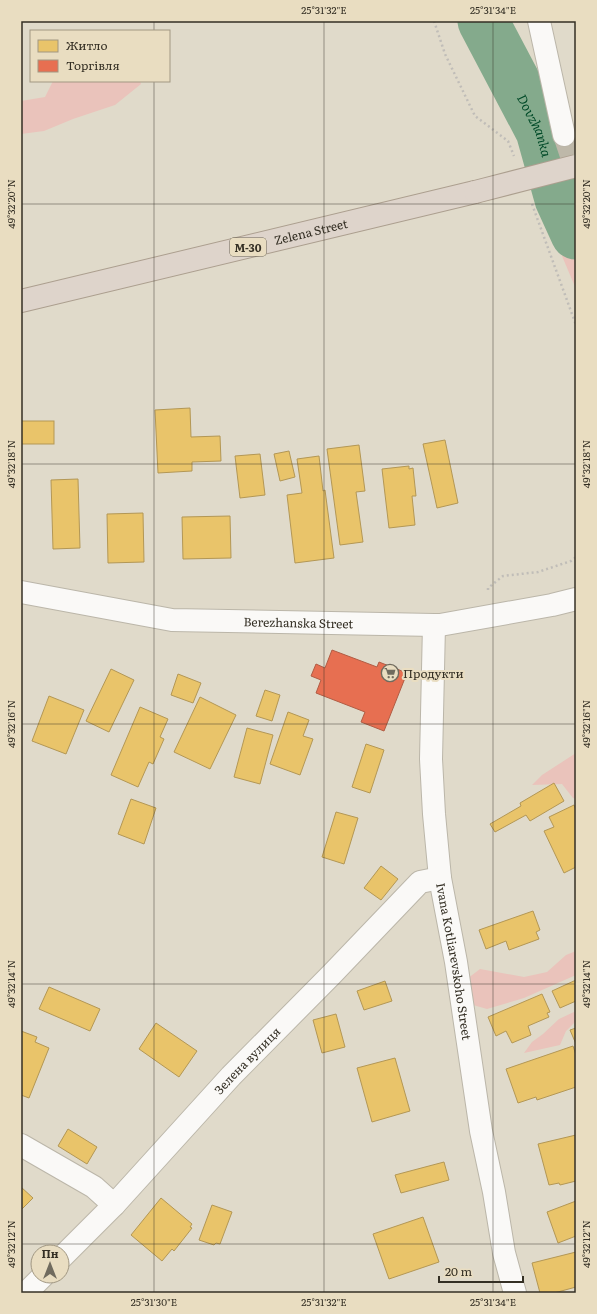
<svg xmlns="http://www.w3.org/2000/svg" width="597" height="1314" viewBox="0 0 597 1314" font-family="Literata,serif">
	<rect width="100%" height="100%" fill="#e0daca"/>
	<g fill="#eac3bb">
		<path d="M53,81H140L141,84L115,105L73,119L44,131L21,134V101L45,97Z"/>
		<path d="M576,202V289L562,256L556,229L574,203Z"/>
		<path d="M576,753V799L573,798L562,784L532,785L542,775Z"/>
		<path d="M576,951V975L524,998L487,1009L466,1003L463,982L480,969L524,977L547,972L566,955Z"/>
		<path d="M576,1011V1021L566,1031L560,1045L524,1053L532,1042L543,1034L559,1019Z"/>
	</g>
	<g fill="#e9c46a" stroke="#b39755">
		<path d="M190,408L191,437L220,436L221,461L192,462V471L158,473L155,410Z"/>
		<rect x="21" y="421" width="33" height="23"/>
		<path d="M445,440L458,503L437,508L423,444Z"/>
		<path d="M359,445L365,491L356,492L363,542L340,545L327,449Z"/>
		<path d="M289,451L295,477L280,481L274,454Z"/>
		<path d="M260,454L265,495L240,498L235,456Z"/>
		<path d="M319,456L323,491L325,490L334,558L295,563L287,495L302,493L297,459Z"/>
		<path d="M409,466V469L413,468L416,496H412L415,525L389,528L382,469Z"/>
		<path d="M78,479L80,548L53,549L51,480Z"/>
		<path d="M143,513L144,562L108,563L107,514Z"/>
		<path d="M230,516L231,558L183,559L182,517Z"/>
		<path d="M111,669L134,680L109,732L86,721Z"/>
		<path d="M178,674L201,683L193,703L171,695Z"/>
		<path d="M265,690L280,695L272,721L256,716Z"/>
		<path d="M49,696L84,710L66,754L32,741Z"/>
		<path d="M200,697L236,715L210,769L174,752Z"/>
		<path d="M140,707L168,719L160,737L164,739L153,764L149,762L138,787L111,775Z"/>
		<path d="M288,712L309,720L303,736L313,739L300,775L270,764Z"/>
		<path d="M247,728L273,735L260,784L234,777Z"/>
		<path d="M366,744L384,750L370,793L352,787Z"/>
		<path d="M554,783L564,801L530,821L526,815L495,832L490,824L521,806L520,803Z"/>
		<path d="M131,799L156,808L144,844L118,834Z"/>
		<path d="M574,805L576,810V867L564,873L544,831L554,827L549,817Z"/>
		<path d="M336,812L358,818L344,864L322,857Z"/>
		<path d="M381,866L398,879L381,900L364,888Z"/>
		<path d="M533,911L540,930L536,932L539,939L509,950L506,941L486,949L479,930Z"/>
		<path d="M576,980V1001L560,1008L552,991Z"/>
		<path d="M385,981L392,1001L364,1010L357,991Z"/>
		<path d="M49,987L100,1009L90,1031L39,1009Z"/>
		<path d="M542,994L550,1012L547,1013L549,1017L528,1026L531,1035L512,1043L506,1031L496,1036L488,1017Z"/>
		<path d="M336,1014L345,1047L322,1053L313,1020Z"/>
		<path d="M156,1023L197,1051L179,1077L139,1049Z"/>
		<path d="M576,1028V1044L570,1030Z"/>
		<path d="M21,1031L37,1037L35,1042L49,1048L29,1098L21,1095Z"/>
		<path d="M573,1046L576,1055V1087L537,1100L536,1097L518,1103L506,1069Z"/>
		<path d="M395,1058L410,1111L372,1122L357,1068Z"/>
		<path d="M68,1129L97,1147L87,1164L58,1146Z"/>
		<path d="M576,1135V1181L560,1185L559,1183L549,1185L538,1144Z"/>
		<path d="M444,1162L449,1180L401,1193L395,1175Z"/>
		<path d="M21,1187L33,1198L21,1210Z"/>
		<path d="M161,1198L192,1224L190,1227L192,1228L174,1251L172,1249L162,1261L131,1235Z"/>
		<path d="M576,1201V1236L558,1243L547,1212Z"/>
		<path d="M212,1205L232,1212L220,1244L216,1243L214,1245L199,1240Z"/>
		<path d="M423,1217L439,1262L389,1279L373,1234Z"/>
		<path d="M576,1252V1287L554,1293H540L532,1263Z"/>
	</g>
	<path fill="#e76f51" stroke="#b15c44" d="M332,650L377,667L379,662L407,673L384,731L361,722L365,712L316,693L321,680L311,676L316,664L325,668Z"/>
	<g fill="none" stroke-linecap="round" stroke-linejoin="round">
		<path stroke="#84aa8c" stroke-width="51" id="s1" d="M483,21L541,131L560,199L576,234"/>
		<path stroke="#beb8a9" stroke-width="22" stroke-dasharray="22 11" stroke-linecap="butt" d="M564,135L576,171"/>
		<defs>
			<g id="minor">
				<path d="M539,21L564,135"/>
				<path id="s2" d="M21,592L172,620L434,625H440L552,605L576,599"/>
				<path id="s3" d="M434,625L431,759L434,814L440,878L456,962L481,1131L494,1192L504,1253L515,1293"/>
				<path d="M21,1145L94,1187L114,1205"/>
				<path id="s4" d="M62,1257L114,1205L231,1076L332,974L420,882L440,878"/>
				<path d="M26,1293L43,1276"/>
			</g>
			<g id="highway">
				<path id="s5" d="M21,301L475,192"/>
			</g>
		</defs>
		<use href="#minor" stroke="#bbb6a9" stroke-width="24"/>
		<use href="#highway" stroke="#ac9f8f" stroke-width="24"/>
		<g stroke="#c0bdb8" stroke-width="2.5" stroke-dasharray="2 3" stroke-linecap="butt">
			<path d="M434,21L445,54L475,116L508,141L514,156"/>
			<path d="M532,204L576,325"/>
			<path d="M488,590V588L503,576L538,572L571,561L576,557"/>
		</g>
		<use href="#minor" stroke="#faf9f7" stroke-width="22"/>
		<use href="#highway" stroke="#ded4cb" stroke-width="22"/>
		<defs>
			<path id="highway-bridge" d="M475,192L576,166"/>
		</defs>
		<use href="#highway-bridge" stroke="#ac9f8f" stroke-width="24" stroke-linecap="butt"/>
		<use href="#highway-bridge" stroke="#ded4cb" stroke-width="22"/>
	</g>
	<path fill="none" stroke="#342f24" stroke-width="1" stroke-opacity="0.45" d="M154,21V31M324,21V1293M493,21V1293M154,81V1293M21,204H576M21,464H576M21,724H576M21,984H576M21,1244H576"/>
	<defs>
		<symbol id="supermarket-ring" viewBox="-11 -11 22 22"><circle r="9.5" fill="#e9ddc1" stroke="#706b5e" stroke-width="1.5"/><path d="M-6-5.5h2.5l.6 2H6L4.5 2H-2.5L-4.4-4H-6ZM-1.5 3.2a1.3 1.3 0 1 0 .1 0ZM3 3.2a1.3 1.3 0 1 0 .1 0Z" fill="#706b5e"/></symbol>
	</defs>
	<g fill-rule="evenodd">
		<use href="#supermarket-ring" x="380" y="663" width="20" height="20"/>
	</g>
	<g text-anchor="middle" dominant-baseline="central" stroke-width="4" stroke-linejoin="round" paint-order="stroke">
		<rect fill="#e9ddc1" stroke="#6a6353" stroke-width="1" x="230" y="238" width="36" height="18" rx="3"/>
		<g font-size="11" font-weight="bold" fill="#342f24">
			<text x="248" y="247">М-30</text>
		</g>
		<g font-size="12" fill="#342f24" stroke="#e9ddc1">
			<text stroke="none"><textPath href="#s5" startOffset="298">Zelena Street</textPath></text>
			<text stroke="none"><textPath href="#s2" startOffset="280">Berezhanska Street</textPath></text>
			<text stroke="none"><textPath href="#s3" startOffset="338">Ivana Kotliarevskoho Street</textPath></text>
			<text stroke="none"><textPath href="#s4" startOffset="270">Зелена вулиця</textPath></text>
		</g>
		<g font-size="12" fill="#342f24" stroke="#e9ddc1" text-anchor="start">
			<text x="403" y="673">Продукти</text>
		</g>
		<g font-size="13" font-style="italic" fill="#004a28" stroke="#e9ddc1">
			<text stroke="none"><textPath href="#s1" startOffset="117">Dovzhanka</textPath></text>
		</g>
	</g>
	<rect width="597" height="1314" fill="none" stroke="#e9ddc1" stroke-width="44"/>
	<rect x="30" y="30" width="140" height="52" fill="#e9ddc1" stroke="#a19782"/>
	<rect x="38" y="40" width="20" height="12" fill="#e9c46a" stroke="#a19782"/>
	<text x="66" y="50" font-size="12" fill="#342f24">Житло</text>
	<rect x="38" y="60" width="20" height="12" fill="#e76f51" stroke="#a19782"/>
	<text x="66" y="70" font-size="12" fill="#342f24">Торгівля</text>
	<g transform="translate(50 1264)"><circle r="19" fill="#e9ddc1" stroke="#a19782"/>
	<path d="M0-3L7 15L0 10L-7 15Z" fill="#706b5e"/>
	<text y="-6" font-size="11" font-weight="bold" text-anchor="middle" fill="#342f24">Пн</text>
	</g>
	<path d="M439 1276v6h84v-6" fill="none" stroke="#342f24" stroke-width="2"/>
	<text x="445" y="1276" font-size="12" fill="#342f24" stroke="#e9ddc1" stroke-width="3" paint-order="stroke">20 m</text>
	<rect x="22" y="22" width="553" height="1270" fill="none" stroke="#342f24" stroke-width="1.5"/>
	<g font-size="10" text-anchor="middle" fill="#342f24">
		<text x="324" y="14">25°31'32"E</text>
		<text x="493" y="14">25°31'34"E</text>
		<text transform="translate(11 204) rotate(-90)" y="4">49°32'20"N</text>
		<text transform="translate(586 204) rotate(-90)" y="4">49°32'20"N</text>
		<text transform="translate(11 464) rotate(-90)" y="4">49°32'18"N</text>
		<text transform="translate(586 464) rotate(-90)" y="4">49°32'18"N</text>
		<text transform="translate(11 724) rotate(-90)" y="4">49°32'16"N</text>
		<text transform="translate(586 724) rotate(-90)" y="4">49°32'16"N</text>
		<text transform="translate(11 984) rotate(-90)" y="4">49°32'14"N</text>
		<text transform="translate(586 984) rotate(-90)" y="4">49°32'14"N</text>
		<text transform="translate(11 1244) rotate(-90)" y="4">49°32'12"N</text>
		<text transform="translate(586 1244) rotate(-90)" y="4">49°32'12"N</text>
		<text x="154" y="1306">25°31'30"E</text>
		<text x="324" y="1306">25°31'32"E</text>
		<text x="493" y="1306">25°31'34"E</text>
	</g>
</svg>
